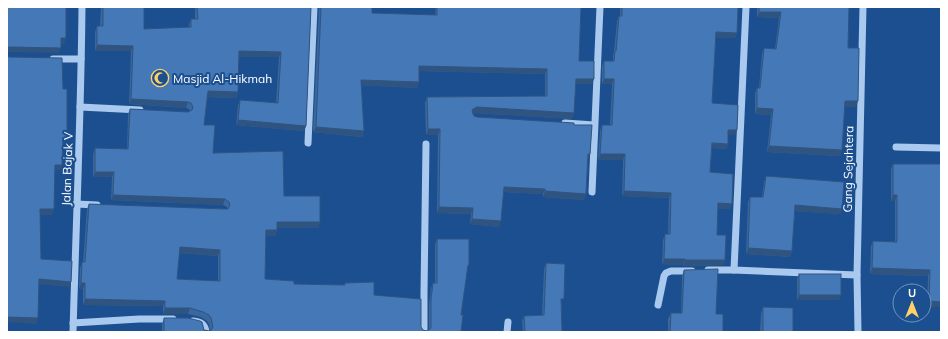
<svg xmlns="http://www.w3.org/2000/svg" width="948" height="339" viewBox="0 0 948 339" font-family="Mulish,sans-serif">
	<rect width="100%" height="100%" fill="#1b4f8f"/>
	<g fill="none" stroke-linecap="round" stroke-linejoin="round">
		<g stroke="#a9c9ee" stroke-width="7">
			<path d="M746,7L734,270L857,275"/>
			<path d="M53,59H81"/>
			<path d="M80,107L140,110"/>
			<path d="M565,123L594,125"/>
			<path d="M308,143L314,7"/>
			<path d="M896,147L941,148"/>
			<path d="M592,192L600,7"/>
			<path d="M76,204L97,205"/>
			<path d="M708,270H734"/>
			<path d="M658,305L664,276L666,273L671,271H692"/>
			<path d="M193,321C201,322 205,324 206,332"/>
			<path d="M73,323L139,319H173"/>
			<path d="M73,332C76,224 81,115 82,7"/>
			<path d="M424,332V293L426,144"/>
			<path d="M507,332L508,322"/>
			<path d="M858,332L857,275L863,7"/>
		</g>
	</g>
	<g fill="#3a679d" fill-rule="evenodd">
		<path d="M101,7H144V29L189,28V25L191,19H195V7H311L306,126L304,131L236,125L238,105L240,100L276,103L279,57H239L238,92L236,98L207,97L204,125L213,153L284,196L320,222L318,228H277V230L275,236H266L265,279L294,284L344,285L345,283L374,295L421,327L423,330L426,331L429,330V305L431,288L433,283H435V244L437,239L469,265L467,269L461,315V332H162V324L164,318L209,331H210L209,324L207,321L201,317L188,314H163V306L83,305V289L79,288L80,268L82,262H83L87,209L89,204L225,209H227V207L223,205L111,200L112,177H93V154L95,148L127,149L128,114L130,109L188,112L190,111L189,109L186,108L129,104L131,51H95V32L97,26H100ZM179,253L218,256V281L177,279Z"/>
		<path d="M319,7H372V13L435,15L436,7H581L579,61L592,84H576L574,113L572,119L475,113L473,114L474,116L477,117L574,125L590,154L588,159L584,200L543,197V194L504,192L499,227L470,224L471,214L437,213L438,135H426L425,103L427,97L545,96V74L419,71L417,88L361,85L364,131L362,137L313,132Z"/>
		<path d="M620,7H738L737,33L735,38H716L712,103L735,135H728V144L726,149L712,148L710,172L730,209H718L717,235L725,260L723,265L683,266V265L662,264L663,240L665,234H668L669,198L622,196L623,160H598L600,131L602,125H610L612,87V84H602V66L604,61H613V56L614,51L617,21L619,16H620Z"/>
		<path d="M757,7H849L848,48L856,107H844L842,150L840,156L767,152L771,115L755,114V93L757,88H759L762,53L764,48L775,49L779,18L757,17Z"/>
		<path d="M893,164H941V307H927L928,276L870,274L871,246L873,241L895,242V201H891V169Z"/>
		<path d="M766,176L842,209L840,214L795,211L792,251L790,257L746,254L748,202L750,197H762L764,182Z"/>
		<path d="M546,263L562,304V332H523L522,321L524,316L542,315L544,269Z"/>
		<path d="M684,270L716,314L723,332L668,331V319L671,313H681L682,276Z"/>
		<path d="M799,274L839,300H797V279Z"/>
		<path d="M763,307L793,332H760L761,313Z"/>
	</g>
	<g fill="#305480">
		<path d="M759,12H781L779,18L757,17Z"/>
		<path d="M716,32L737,33L735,38H714Z"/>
		<path d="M61,38H66L64,44H59Z"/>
		<path d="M97,45L133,46L131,51H95Z"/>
		<path d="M7,47H9L61,48L59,53L7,52Z"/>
		<path d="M239,51L281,52L279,57H237Z"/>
		<path d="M419,66L547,69L545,74L417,71Z"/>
		<path d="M576,79H594L592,84H574Z"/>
		<path d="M604,79H614L612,84H602Z"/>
		<path d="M361,80L419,82L417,88L359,85Z"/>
		<path d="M208,91L238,92L236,98L206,97Z"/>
		<path d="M131,99L188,102L186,108L129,104Z"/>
		<path d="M845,101H858L856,107H843Z"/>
		<path d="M477,107L574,113L572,119L475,113L471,115L473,109Z"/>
		<path d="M757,108L773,109L771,115L755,114Z"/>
		<path d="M238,120L306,126L304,131L236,125Z"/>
		<path d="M316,127L364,131L362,137L313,132Z"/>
		<path d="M428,129H440L438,135H426Z"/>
		<path d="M728,130H737L735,135H726Z"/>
		<path d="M63,138H67L65,143H61Z"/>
		<path d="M712,143L728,144L726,149L710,148Z"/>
		<path d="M769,146L842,150L840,156L767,152Z"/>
		<path d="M588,154H590L588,159H586Z"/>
		<path d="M600,154H625L623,160H598Z"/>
		<path d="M55,165H62L60,170H53Z"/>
		<path d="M95,172H114L112,177H93Z"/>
		<path d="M504,187L545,189L543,194L502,192Z"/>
		<path d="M545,191L586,194L584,200L543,197Z"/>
		<path d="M624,191L671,193L669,198L622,196Z"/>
		<path d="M113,195L225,199L223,205L111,200Z"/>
		<path d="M893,195H897L895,201H891Z"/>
		<path d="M718,203L732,204L730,209H716Z"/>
		<path d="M795,205L842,209L840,214L793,211Z"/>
		<path d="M439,207L473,208L471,214L437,213Z"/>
		<path d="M40,209H54L52,215H38Z"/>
		<path d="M472,219L501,221L499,227L470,224Z"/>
		<path d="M277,222H320L318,228H275Z"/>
		<path d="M266,230H277L275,236H264Z"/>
		<path d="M180,247L220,250L218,256L178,253Z"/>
		<path d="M748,248L792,251L790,257L746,254Z"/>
		<path d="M664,259H685L683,265L662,264Z"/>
		<path d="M685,260H725L723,265L683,266Z"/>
		<path d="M872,268L930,270L928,276L870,274Z"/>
		<path d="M39,279L71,282L69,287L37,284Z"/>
		<path d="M81,283H85L83,289L79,288Z"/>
		<path d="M799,295H841L839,300H797Z"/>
		<path d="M85,299L165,301L163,306L83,305Z"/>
		<path d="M929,301L941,302V307H927Z"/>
		<path d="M165,308H190L188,314H163Z"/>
		<path d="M7,317L38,318L36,324L7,322Z"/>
	</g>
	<g fill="#4478b7" stroke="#305480" fill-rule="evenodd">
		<path d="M7,7H66V38H61V48L9,47H7Z"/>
		<path d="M103,7H144V29L191,27V19H198L197,7H311L306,126L238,120L240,100L278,103L281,52L239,51L238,92L208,91L204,125H215L213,153L283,151L284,196H320V222H277V230H266L265,279L294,281V284L345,285V283L374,282V295L421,299V327L423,330L426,331L430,329L431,327V299L433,283H437V239H469V265H468L461,315H463L461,332H164V318H188L200,321L202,322L204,330L209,331L211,330L213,327L211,318L209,315L203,312L190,308H165V301L85,299V283H81L82,262H85L89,204L225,209H228L230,205L229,202L225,199L113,195L114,172H95V148L128,149L130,109L188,112L192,110L193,107L191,103L188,102L131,99L133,46L97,45V26H103ZM180,247L220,250V281L177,279Z"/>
		<path d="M321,7H372V13L437,15V7H581L579,61H594V79H576L574,113L477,107L473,109L472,112L474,116L477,117L574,123V125H592L590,154H588L586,194L545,191V189L504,187L501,221L472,219L473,208L439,207L440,129H428L427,97L547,96V69L419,66V82L361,80L364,131L316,127Z"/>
		<path d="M622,7H738L737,33L716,32L712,103L738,105L737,130H728V144L712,143L710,172L733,174L732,204L718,203L717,235H726L725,260H685V259H664L665,234H670L671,193L624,191L625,154H600L602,125H612L614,81V79H604V61H614L615,51H616L619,16H622Z"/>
		<path d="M759,7H849L848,48H859L858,101H845L842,150L769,146L773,109L757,108V88H760L764,48L776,49L781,12H759Z"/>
		<path d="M7,56L9,57L62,58L63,89H67V138H63L62,165H55L54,209H40L41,259L72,261L71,282L39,279L38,318L7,317Z"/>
		<path d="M893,164H941V302L929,301L930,270L872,268L873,241L897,242V195H893Z"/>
		<path d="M766,176L844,182L842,209L795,205L792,251L748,248L750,197H763Z"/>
		<path d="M546,263L565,264L564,299H561L562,332H525L524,316L544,315Z"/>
		<path d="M718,269L716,314H723V332H666V331H670L671,313H682L684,270Z"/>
		<rect x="799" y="274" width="42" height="21"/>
		<path d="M763,307L793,308V332H763Z"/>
	</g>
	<defs>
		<symbol id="mosque-ring" viewBox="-11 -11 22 22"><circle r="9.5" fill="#1b4f8f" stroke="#ffd166" stroke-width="1.5"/><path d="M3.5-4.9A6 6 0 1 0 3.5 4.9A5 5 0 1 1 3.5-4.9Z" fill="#ffd166"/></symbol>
	</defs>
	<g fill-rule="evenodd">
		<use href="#mosque-ring" x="150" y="68" width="20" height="20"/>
	</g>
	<g text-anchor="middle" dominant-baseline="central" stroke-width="4" stroke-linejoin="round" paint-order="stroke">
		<g font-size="12" fill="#fff" stroke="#1b4f8f" text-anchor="start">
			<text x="173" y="78">Masjid Al-Hikmah</text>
		</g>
		<g font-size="12" fill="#fff" stroke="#1b4f8f">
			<text transform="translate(67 169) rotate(-88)">Jalan Bajak V</text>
			<text transform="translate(848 169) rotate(-89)">Gang Sejahtera</text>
		</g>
	</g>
	<rect width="948" height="339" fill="none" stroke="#ffffff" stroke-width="16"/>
	<g transform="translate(912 303)"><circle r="19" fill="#1b4f8f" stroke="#7695bc"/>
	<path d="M0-3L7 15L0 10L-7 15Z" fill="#ffd166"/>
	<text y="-6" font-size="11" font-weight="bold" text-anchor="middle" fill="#ffffff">U</text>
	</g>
</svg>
